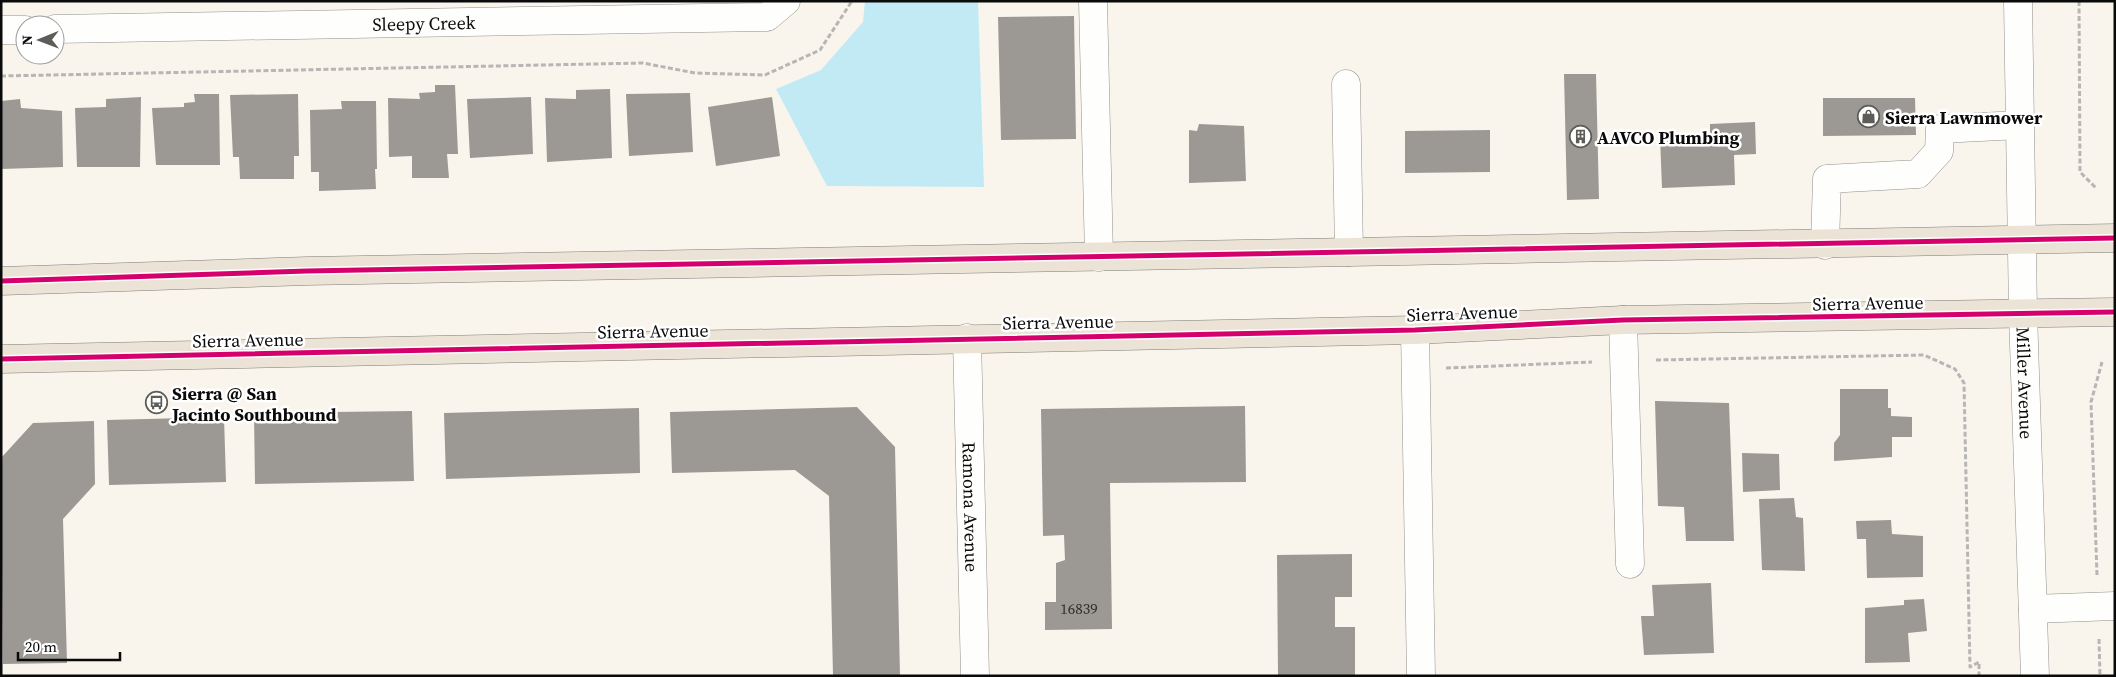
<svg xmlns="http://www.w3.org/2000/svg" width="2116" height="677" viewBox="0 0 2116 677" font-family="'Source Serif 4',serif">
	<rect width="100%" height="100%" fill="#f9f5ed"/>
	<path fill="#c2eaf4" d="M865,1H978L984,187L827,186L776,89L821,70L863,22Z"/>
	<g fill="#9c9893">
		<path d="M1074,16L1076,139L1001,140L998,17Z"/>
		<path d="M1564,74H1596L1599,199L1567,200Z"/>
		<path d="M435,85H455L458,154H447L449,178H412V156L389,157L388,98L420,99L419,93L435,92Z"/>
		<path d="M610,89L612,158L547,162L545,98L576,99V90Z"/>
		<path d="M690,93L693,152L629,156L626,94Z"/>
		<path d="M194,94H219L220,165H156L152,108L184,107V103L195,102Z"/>
		<path d="M298,94L299,156H294V179H240L239,157H233L230,95Z"/>
		<path d="M141,97L140,167H77L75,108L106,107V99Z"/>
		<path d="M531,97L533,154L470,158L467,99Z"/>
		<path d="M772,97L780,156L716,166L708,107Z"/>
		<path d="M1823,98H1915L1916,135L1823,136Z"/>
		<path d="M20,99L21,108L62,111L63,167L1,169V101Z"/>
		<path d="M341,101H376L377,169H375L376,189L319,191V172H311L310,110L342,109Z"/>
		<path d="M1755,122L1756,154L1734,155L1735,185L1662,188L1660,137L1700,135V143L1710,142V124Z"/>
		<path d="M1199,124L1244,126L1246,181L1189,183V130L1197,131Z"/>
		<path d="M1490,130V172L1405,173V131Z"/>
		<path d="M1840,389H1888V408H1891V416L1912,417V437H1892V457L1834,461V443L1840,435Z"/>
		<path d="M1655,401L1729,403L1734,541H1686L1684,507L1658,506Z"/>
		<path d="M1245,406L1246,482L1110,483L1112,629L1045,630V602H1056V563L1065,560L1064,535L1043,536L1041,409Z"/>
		<path d="M857,407L895,447L900,676H833L829,496L795,470L672,473L670,412Z"/>
		<path d="M639,408L640,473L446,479L444,413Z"/>
		<path d="M412,411L414,481L255,484L254,413Z"/>
		<path d="M224,417L226,482L109,485L107,420Z"/>
		<path d="M94,421L95,484L63,519L67,663L3,664L1,458L33,423Z"/>
		<path d="M1742,453L1779,454L1780,490L1743,492Z"/>
		<path d="M1794,498L1796,517L1803,518L1805,571L1762,570L1759,499Z"/>
		<path d="M1891,520L1892,534L1923,536V577L1867,578L1866,539H1857L1856,521Z"/>
		<path d="M1352,554V597H1335V627H1355V676H1278L1277,555Z"/>
		<path d="M1711,583L1714,653L1644,655L1641,616H1654L1652,585Z"/>
		<path d="M1924,599L1927,631L1908,633L1910,662L1865,663V608L1904,605V600Z"/>
	</g>
	<g fill="none" stroke-linecap="round" stroke-linejoin="round">
		<defs>
			<g id="minor">
				<path d="M1093,1L1099,257"/>
				<path id="s1" d="M2018,1L2023,313L2035,676"/>
				<path id="s2" d="M55,29L767,17L786,1"/>
				<path d="M1,30H25"/>
				<path d="M1346,84L1349,252"/>
				<path d="M1825,245L1827,179L1918,174L1939,151L1940,129L2020,125"/>
				<path d="M1623,320L1630,564"/>
				<path d="M1415,330L1421,676"/>
				<path id="s3" d="M967,338L975,676"/>
				<path d="M2033,609L2115,606"/>
			</g>
			<g id="major">
				<path d="M1,281L307,271L2115,238"/>
				<path d="M1,359L1415,330L1623,320L2115,312"/>
			</g>
		</defs>
		<use href="#minor" stroke="#92908c" stroke-width="29"/>
		<use href="#major" stroke="#7f7d7a" stroke-width="29"/>
		<g stroke="#b7b6b5" stroke-width="3" stroke-dasharray="5 2.5" stroke-linecap="butt">
			<path d="M2079,1L2080,172L2097,189"/>
			<path d="M1,76L643,63L695,73L765,75L820,50L852,1"/>
			<path d="M1656,360L1924,355L1955,369L1964,383L1970,667L1979,662V676"/>
			<path d="M1446,368L1592,362"/>
			<path d="M2097,575L2091,402L2102,362"/>
			<path d="M2099,639L2100,676"/>
		</g>
		<use href="#minor" stroke="#fefefc" stroke-width="28"/>
		<use href="#major" stroke="#ebe3d6" stroke-width="28"/>
		<defs>
			<g id="cycleway">
				<path d="M1,281L307,271L2115,238"/>
				<path d="M1,359L1415,330L1623,320L2115,312"/>
			</g>
		</defs>
		<use href="#cycleway" stroke="#fff" stroke-width="8"/>
		<use href="#cycleway" stroke="#d6006c" stroke-width="5"/>
	</g>
	<defs>
		<symbol id="shop-ring" viewBox="-11 -11 22 22"><circle r="9.5" fill="#fff" stroke="#5e5c59" stroke-width="1.5"/><path d="M-5-2.5h2.3a2.7 3.5 0 0 1 5.4 0H5L5.5 6h-11ZM-1.5-2.5h3a1.5 2.3 0 0 0-3 0Z" fill="#5e5c59"/></symbol>
		<symbol id="building-ring" viewBox="-11 -11 22 22"><circle r="9.5" fill="#fff" stroke="#5e5c59" stroke-width="1.5"/><path d="M-4-6H4V6H1V3H-1V6H-4ZM-2.5-4.3h1.7v1.8h-1.7ZM.8-4.3h1.7v1.8H.8ZM-2.5-1h1.7V.8h-1.7ZM.8-1h1.7V.8H.8Z" fill="#5e5c59"/></symbol>
		<symbol id="bus-ring" viewBox="-11 -11 22 22"><circle r="9.5" fill="#fff" stroke="#5e5c59" stroke-width="1.5"/><path d="M-5-6H5V4H4V6H2V4H-2V6H-4V4H-5ZM-3.5-4V0h7V-4ZM-3.5 1.2v1.5H-2V1.2ZM2 1.2v1.5H3.5V1.2Z" fill="#5e5c59"/></symbol>
	</defs>
	<g fill-rule="evenodd">
		<use href="#shop-ring" x="1856" y="104" width="25" height="25"/>
		<use href="#building-ring" x="1568" y="124" width="25" height="25"/>
		<use href="#bus-ring" x="144" y="390" width="25" height="25"/>
	</g>
	<g text-anchor="middle" dominant-baseline="central" stroke-width="5" stroke-linejoin="round" paint-order="stroke">
		<g font-size="15" fill="#2e2e2c">
			<text x="1079" y="608">16839</text>
		</g>
		<g font-size="18" fill="#0a0a0a" stroke="#fff">
			<text stroke="none"><textPath href="#s2" startOffset="369">Sleepy Creek</textPath></text>
			<text transform="translate(1868 303) rotate(-1)">Sierra Avenue</text>
			<text transform="translate(1462 313) rotate(-2)">Sierra Avenue</text>
			<text transform="translate(1058 322) rotate(-1)">Sierra Avenue</text>
			<text transform="translate(653 331) rotate(-1)">Sierra Avenue</text>
			<text transform="translate(248 340) rotate(-1)">Sierra Avenue</text>
			<text stroke="none"><textPath href="#s1" startOffset="382">Miller Avenue</textPath></text>
			<text stroke="none"><textPath href="#s3" startOffset="169">Ramona Avenue</textPath></text>
		</g>
		<g font-size="18" font-weight="bold" fill="#0a0a0a" stroke="#fff" text-anchor="start">
			<text x="1885" y="117">Sierra Lawnmower</text>
			<text x="1597" y="137">AAVCO Plumbing</text>
			<text x="172" y="393">Sierra @ San<tspan x="172" dy="21">Jacinto Southbound</tspan></text>
		</g>
	</g>
	<rect width="2116" height="677" fill="none" stroke="#0a0a0a" stroke-width="5"/>
	<g transform="translate(40 40) rotate(269)"><circle r="24" fill="#ffffff" stroke="#9d9d9d"/>
	<path d="M0-4L9 19L0 12L-9 19Z" fill="#5e5c59"/>
	<text y="-8" font-size="14" font-weight="bold" text-anchor="middle" fill="#0a0a0a">N</text>
	</g>
	<path d="M18 652v8h102v-8" fill="none" stroke="#0a0a0a" stroke-width="2.5"/>
	<text x="25" y="652" font-size="15" fill="#0a0a0a" stroke="#ffffff" stroke-width="4" paint-order="stroke">20 m</text>
</svg>
